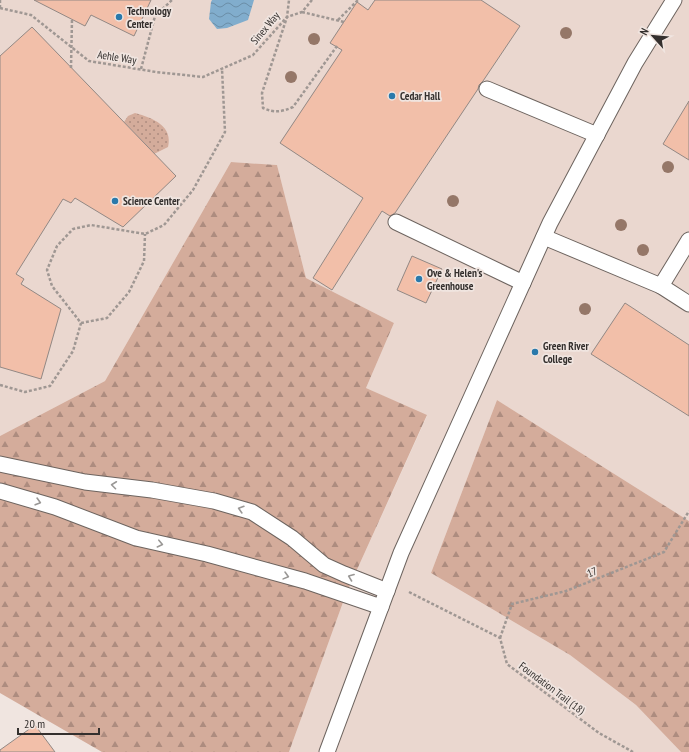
<svg xmlns="http://www.w3.org/2000/svg" width="689" height="752" viewBox="0 0 689 752" font-family="'PT Sans Narrow',sans-serif">
	<defs>
		<pattern id="forest-firs" width="22" height="20" patternUnits="userSpaceOnUse"><rect width="22" height="20" fill="#d4ac9b"/><path d="M5 1l3.5 6h-7zM16 11l3.5 6h-7z" fill="#ad8c7f"/></pattern>
		<pattern id="park-dots" width="8" height="8" patternUnits="userSpaceOnUse"><rect width="8" height="8" fill="#d4ac9b"/><path d="M2 2h.1M6 6h.1" fill="none" stroke="#ad8c7f" stroke-width="1.8" stroke-linecap="round"/></pattern>
		<pattern id="water-waves" width="16" height="10" patternUnits="userSpaceOnUse"><rect width="16" height="10" fill="#81adcd"/><path d="M0 5q4-4 8 0t8 0" fill="none" stroke="#6a8da7"/></pattern>
	</defs>
	<rect width="100%" height="100%" fill="#f0e5e0"/>
	<path fill="#ead7cf" d="M0,0H689V521L497,400L431,573L570,655L636,705L681,752H289L346,594L427,416L366,388L394,323L306,278L277,165L231,162L105,381L0,436Z"/>
	<g fill="url(#forest-firs)">
		<path d="M231,162L277,165L306,278L394,323L366,388L427,415L346,594L289,752H102L0,693V436L105,381Z"/>
		<path d="M497,400L689,521V752H681L636,705L570,655L431,573Z"/>
	</g>
	<path fill="url(#park-dots)" d="M135,113C153,118 173,126 168,147L154,154L124,122L128,116Z"/>
	<path fill="url(#water-waves)" d="M212,0H254L248,20L227,28L217,29L209,19L211,2Z"/>
	<g fill="#f2bfa9" stroke="#928884">
		<path d="M34,0H151L134,36L91,15L85,26Z"/>
		<path d="M375,0H481L520,26L483,81L479,85L478,89L395,213L390,216L382,211L332,290L313,278L363,198L280,143L342,50L330,43L357,2L368,10Z"/>
		<path d="M32,27L176,176L123,227L75,198L71,203L63,199L16,274L24,279L21,284L61,309L41,379L0,367V56Z"/>
		<path d="M689,101V160L663,144Z"/>
		<path d="M412,256L442,269L426,303L397,290Z"/>
		<path d="M625,303L689,345V416L591,354Z"/>
		<path d="M35,725L55,752H0V750Z"/>
	</g>
	<g fill="none" stroke-linecap="round" stroke-linejoin="round">
		<defs>
			<g id="lane">
				<path d="M487,89L597,135"/>
				<path d="M396,222L523,283"/>
				<path d="M544,237L661,286L689,240"/>
				<path d="M661,286L689,304"/>
				<path d="M0,464L85,482L152,490L214,501L252,512L292,538L324,565L344,574L387,591"/>
				<path d="M0,491L55,507L136,538L207,554L305,581L381,607"/>
				<path d="M327,752L401,553L550,223L635,63L674,0"/>
			</g>
		</defs>
		<use href="#lane" stroke="#6d645f" stroke-width="17"/>
		<g stroke="#9f9793" stroke-width="2.5" stroke-dasharray="3 2" stroke-linecap="butt">
			<path d="M0,0V8"/>
			<path d="M312,0L302,12L287,17L262,93L263,108C274,113 282,112 293,107L337,46"/>
			<path d="M0,8L31,15L89,61L156,72L203,77L253,55L287,17L289,0"/>
			<path d="M302,12L344,22"/>
			<path d="M338,20L358,0"/>
			<path d="M141,69L155,16L172,0"/>
			<path d="M81,323L107,318L129,292L144,261L145,234"/>
			<path d="M0,385L25,392L50,386L73,351L81,323L52,286L47,270L57,246L73,229L91,225L145,234L164,225L193,190L225,132L222,69"/>
			<path d="M409,592L500,638L507,664L599,733L633,752"/>
			<path d="M500,638L512,604L566,591L664,552L689,511"/>
		</g>
		<use href="#lane" stroke="#fff" stroke-width="15"/>
		<path stroke="#9f9793" stroke-width="2.5" stroke-dasharray="3 2" stroke-linecap="butt" d="M71,68L72,19"/>
	</g>
	<g fill="#957768">
		<circle cx="566" cy="33" r="6"/>
		<circle cx="314" cy="39" r="6"/>
		<circle cx="291" cy="77" r="6"/>
		<circle cx="668" cy="167" r="6"/>
		<circle cx="453" cy="201" r="6"/>
		<circle cx="621" cy="225" r="6"/>
		<circle cx="643" cy="250" r="6"/>
		<circle cx="585" cy="309" r="6"/>
	</g>
	<defs><path id="oneway-chevron" d="M-2-3.5L2.5 0L-2 3.5" fill="none" stroke-width="1.6" stroke-linecap="round" stroke-linejoin="round"/></defs>
	<g stroke="#9a9896">
		<use href="#oneway-chevron" transform="translate(114 485) rotate(-173)"/>
		<use href="#oneway-chevron" transform="translate(38 502) rotate(16)"/>
		<use href="#oneway-chevron" transform="translate(241 509) rotate(-163)"/>
		<use href="#oneway-chevron" transform="translate(160 544) rotate(13)"/>
		<use href="#oneway-chevron" transform="translate(286 576) rotate(15)"/>
		<use href="#oneway-chevron" transform="translate(351 577) rotate(-159)"/>
	</g>
	<g fill="#2a79ab" stroke="#f0e5e0" stroke-width="1.5">
		<circle cx="119" cy="17" r="4"/>
		<circle cx="392" cy="96" r="4"/>
		<circle cx="115" cy="201" r="4"/>
		<circle cx="419" cy="279" r="4"/>
		<circle cx="535" cy="352" r="4"/>
	</g>
	<g text-anchor="middle" dominant-baseline="central" stroke-width="3.5" stroke-linejoin="round" paint-order="stroke">
		<g font-size="11" font-weight="bold" fill="#34302e" stroke="#f0e5e0" text-anchor="start">
			<text x="127" y="11">Technology<tspan x="127" dy="13">Center</tspan></text>
			<text x="400" y="96">Cedar Hall</text>
			<text x="123" y="201">Science Center</text>
			<text x="427" y="273">Ove &amp; Helen's<tspan x="427" dy="13">Greenhouse</tspan></text>
			<text x="543" y="346">Green River<tspan x="543" dy="13">College</tspan></text>
		</g>
		<g font-size="11" fill="#34302e" stroke="#f0e5e0">
			<text transform="translate(265 28) rotate(-50)">Sinex Way</text>
			<text transform="translate(117 57) rotate(9)">Aehle Way</text>
			<text transform="translate(592 572) rotate(-22)">17</text>
			<text transform="translate(552 688) rotate(37)">Foundation Trail (18)</text>
		</g>
	</g>
	<g transform="translate(653 36) rotate(297)" stroke="#f0e5e0" stroke-width="3" paint-order="stroke">
	<path d="M0-3L7 15L0 10L-7 15Z" fill="#34302e"/>
	<text y="-6" font-size="11" font-weight="bold" text-anchor="middle" fill="#34302e">N</text>
	</g>
	<path d="M18 728v6h81v-6" fill="none" stroke="#34302e" stroke-width="2"/>
	<text x="24" y="728" font-size="12" fill="#34302e" stroke="#f0e5e0" stroke-width="3" paint-order="stroke">20 m</text>
</svg>
